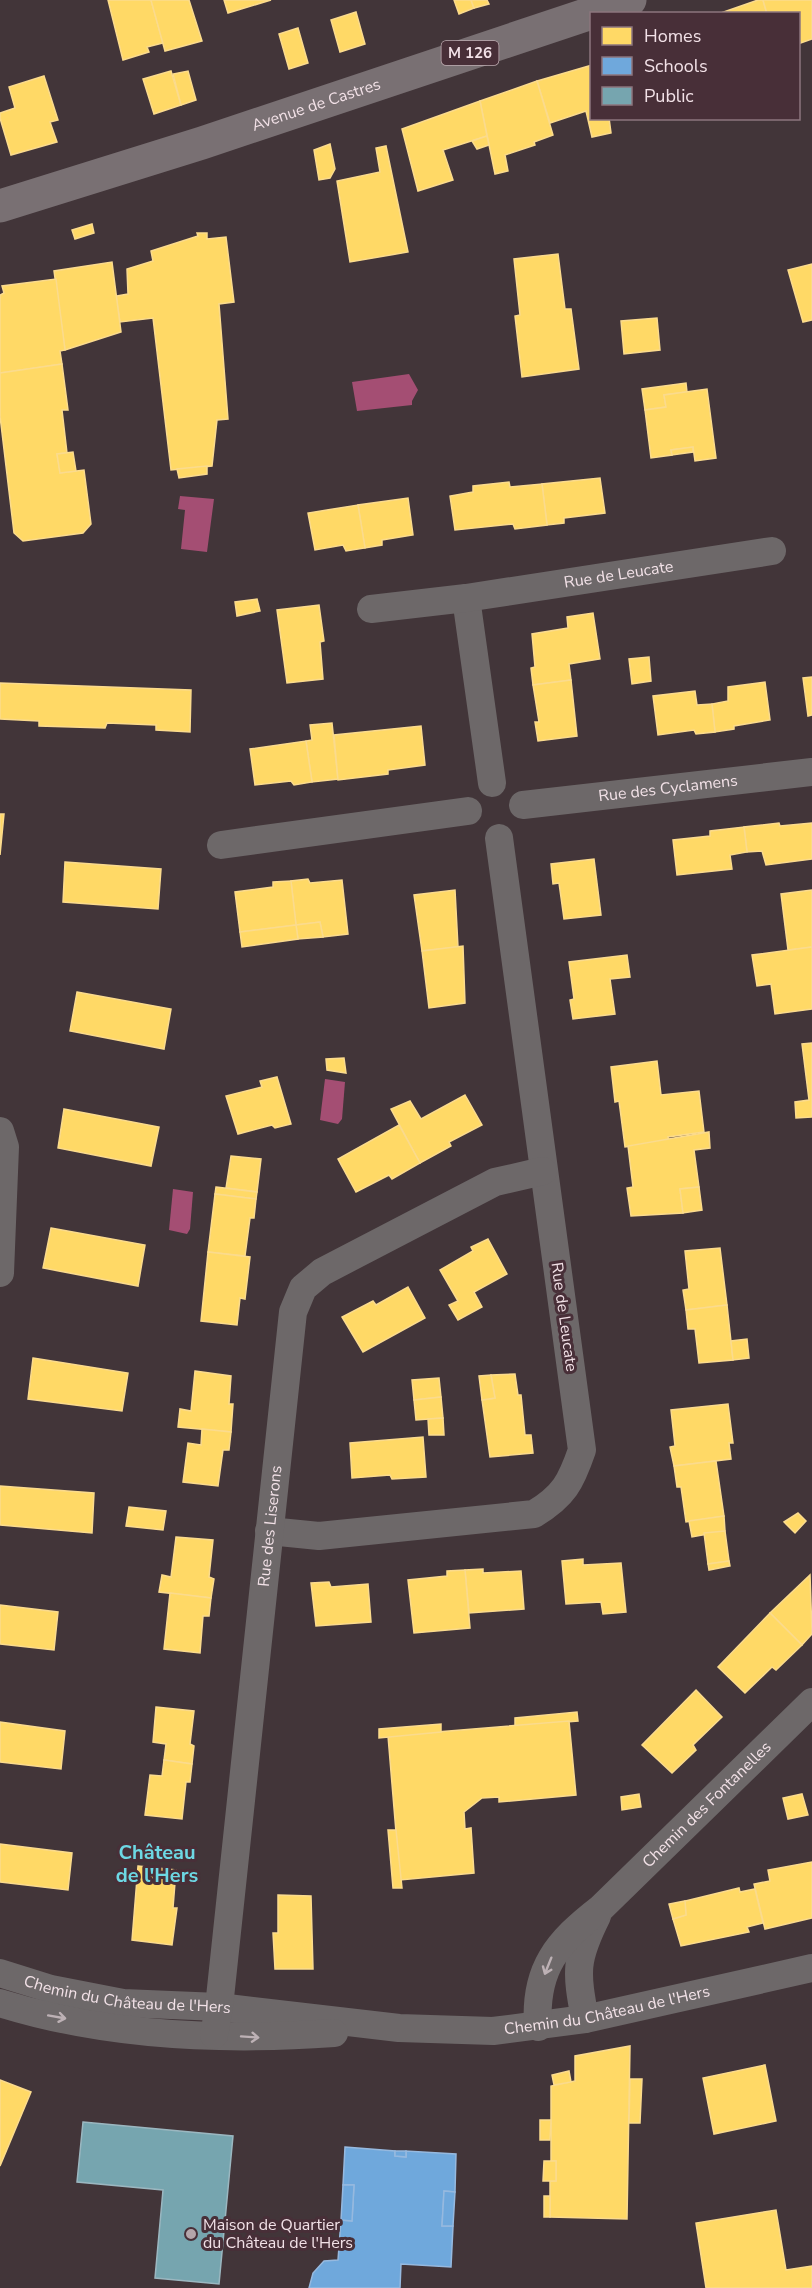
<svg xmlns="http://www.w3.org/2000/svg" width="812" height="2288" viewBox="0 0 812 2288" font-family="'Nunito Sans',sans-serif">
	<rect width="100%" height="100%" fill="#423539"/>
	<g fill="#a44e73">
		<path d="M409,374L418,390L412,401V405L357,411L352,382Z"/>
		<path d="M180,496L214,499L207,552L181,549L185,510L178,509Z"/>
		<path d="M325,1079L345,1082L342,1119L338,1124L320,1120Z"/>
		<path d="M173,1189L193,1192L190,1229L187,1234L169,1230Z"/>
	</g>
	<g fill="#ffd966" stroke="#fbdb8d" stroke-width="1.5">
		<path d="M108,0H151L163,43L147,47L149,52L123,60Z"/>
		<path d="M151,0H189L202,41L165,51Z"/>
		<path d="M224,0H271L228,13Z"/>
		<path d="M454,0H471L474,8L459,14Z"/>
		<path d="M471,0H487L489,4L474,8Z"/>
		<path d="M758,0H763L767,14H718Z"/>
		<path d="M763,0H812V39L798,44V14H767Z"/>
		<path d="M356,12L365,44L340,52L331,20Z"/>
		<path d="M298,28L308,63L289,69L279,34Z"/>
		<path d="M592,65V118H609L611,133L592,137L586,111L550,123L537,81Z"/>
		<path d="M171,71L181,105L154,114L143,79Z"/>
		<path d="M188,71L196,100L181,105L173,74Z"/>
		<path d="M44,76L58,120L50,122L57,142L11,155L0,118V113L15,108L9,87Z"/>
		<path d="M537,81L553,135L534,142L535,145L505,155L508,171L495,174L480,101Z"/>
		<path d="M480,101L487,136L443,150L453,180L418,191L402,129Z"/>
		<path d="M487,136L489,145L477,149L472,141Z"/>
		<path d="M330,144L335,169L330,178L319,180L314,150Z"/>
		<path d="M386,146L408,252L350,262L337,181L380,172L376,148Z"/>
		<path d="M92,224L94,233L75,239L72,230Z"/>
		<path d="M197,233H207V239L226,237L234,302L219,304L228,419L217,420L212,466L171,470L153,318L120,322L116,296L128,294L127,269L153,261L151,251L198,236Z"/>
		<path d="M558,254L565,309H571L579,369L522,377L515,316L520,315L514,259Z"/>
		<path d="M112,262L121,332L65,350L54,271Z"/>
		<path d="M812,264V320L803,322L788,270Z"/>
		<path d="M56,279L65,350L60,351L62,364L0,373V295L4,293L2,286Z"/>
		<path d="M657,318L660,350L624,354L621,321Z"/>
		<path d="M62,364L68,410H62L67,453L57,454L60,473L84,470L91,524L83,533L23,541L14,533L0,416V373Z"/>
		<path d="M686,383L687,392L664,395L666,407L645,410L642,389Z"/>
		<path d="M707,389L716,458L695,461L693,447L671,450L672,455L651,458L645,410L666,407L664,395Z"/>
		<path d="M693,447V452L672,455L671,450Z"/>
		<path d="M73,452L76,471L60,473L57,454Z"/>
		<path d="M207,466V474L179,478L177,469Z"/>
		<path d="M600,478L605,513L564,518V523L547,525L542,484Z"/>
		<path d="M509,482L510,487L542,484L547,525L515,529L513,524L455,530L450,496L473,492V486Z"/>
		<path d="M408,498L413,535L382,540V545L365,548L358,505Z"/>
		<path d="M358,505L365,548L346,551L343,545L315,550L308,513Z"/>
		<path d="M257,599L260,611L237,616L235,602Z"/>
		<path d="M319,605L324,641L320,642L323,679L287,683L277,610Z"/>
		<path d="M593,613L600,659L569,664L571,680L533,685L531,668L535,667L532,634L568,628L567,617Z"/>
		<path d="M649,657L651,681L632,684L629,659Z"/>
		<path d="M812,677V715L808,716L803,678Z"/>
		<path d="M571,680L577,736L538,741L535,722H539L533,685Z"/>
		<path d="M765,682L770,720L734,726V729L715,732L712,704L728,701V687Z"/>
		<path d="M0,683L191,690L190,732L156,730V725L107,723L105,728L39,726V721L0,719Z"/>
		<path d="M695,691L697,705L712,704L715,732L696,734L694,730L658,735L653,696Z"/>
		<path d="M332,723L338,779L312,782L306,741L312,740L310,725Z"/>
		<path d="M421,726L425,765L388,770V774L338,780L334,735Z"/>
		<path d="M306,741L312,782L294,785L291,781L255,785L250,749Z"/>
		<path d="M0,814H4L0,855Z"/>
		<path d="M779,823L780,826L812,823V859L766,865L762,851L747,852L744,827Z"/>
		<path d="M744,827L747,852L730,855L732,869L677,875L673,840L710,836V831Z"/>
		<path d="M594,859L601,915L564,919L559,883L553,884L551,864Z"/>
		<path d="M65,862L161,869L158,909L63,902Z"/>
		<path d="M308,879L310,883L342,880L348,934L323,937L320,922L296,925L291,881Z"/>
		<path d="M291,881L296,925L240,932L235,892L273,887V882Z"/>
		<path d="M455,890L458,947L422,951L414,895Z"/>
		<path d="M812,890V947L788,950L781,894Z"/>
		<path d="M320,922L323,937L298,939L296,925Z"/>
		<path d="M296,925L298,939L242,947L240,932Z"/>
		<path d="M463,946L465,1003L429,1008L422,951Z"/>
		<path d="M812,947V1009L775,1014L771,984L757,986L752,955Z"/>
		<path d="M627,955L630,977L610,979L615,1014L573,1019L570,1000L574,999L569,962Z"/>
		<path d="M77,992L171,1009L164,1049L70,1031Z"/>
		<path d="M812,1043V1117L796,1118L795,1102L809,1100L802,1044Z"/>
		<path d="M344,1058L346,1073L327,1070L326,1059Z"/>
		<path d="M657,1061L661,1095L699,1091L704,1132L668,1137L669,1141L625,1147L619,1101L615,1102L611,1067Z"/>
		<path d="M277,1077L291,1124L275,1128L272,1125L238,1134L226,1096L262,1087L260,1081Z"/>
		<path d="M465,1095L482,1125L449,1142L451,1146L420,1163L391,1109L410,1101L421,1119Z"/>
		<path d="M64,1109L159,1127L151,1166L58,1148Z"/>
		<path d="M399,1125L420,1163L392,1179L389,1175L356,1192L338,1159Z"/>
		<path d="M709,1132L710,1148L694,1150L699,1187L680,1189L683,1213L631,1216L627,1188L633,1187L628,1146Z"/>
		<path d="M231,1156L261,1159L257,1192L226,1188Z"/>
		<path d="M216,1187L257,1192L256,1199L215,1194Z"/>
		<path d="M699,1187L702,1210L683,1213L680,1189Z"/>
		<path d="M215,1194L256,1199L254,1218H250L245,1256L208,1252Z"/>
		<path d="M51,1228L145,1245L138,1286L43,1268Z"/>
		<path d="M488,1239L507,1274L474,1292L482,1307L458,1320L449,1305L458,1301L440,1270L473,1251L471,1247Z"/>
		<path d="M720,1248L727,1305L686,1310L683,1290L689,1289L685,1251Z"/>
		<path d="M208,1252L250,1257L245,1299L240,1298L237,1325L201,1321Z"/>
		<path d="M408,1287L425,1318L363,1352L342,1317L373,1301L376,1305Z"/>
		<path d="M727,1305L733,1360L699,1363L695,1329H688L686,1310Z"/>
		<path d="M747,1339L749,1358L733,1360L731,1341Z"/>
		<path d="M33,1358L128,1373L122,1411L28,1399Z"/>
		<path d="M195,1371L231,1376L229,1404H233L231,1432L178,1427L180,1409L191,1411Z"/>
		<path d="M515,1374L518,1395H521L525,1435H531L533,1453L490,1457L482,1400L495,1398L491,1375Z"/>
		<path d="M491,1375L495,1398L482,1400L479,1376Z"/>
		<path d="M439,1378L441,1397L414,1400L412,1380Z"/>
		<path d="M441,1397L443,1418L416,1420L414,1400Z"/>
		<path d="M728,1404L733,1443H729L731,1459L674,1466L670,1447L675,1446L671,1410Z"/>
		<path d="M443,1418L444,1435H429L428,1419Z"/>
		<path d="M202,1429L231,1432L229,1450H223L218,1486L183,1482L188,1443L201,1445Z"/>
		<path d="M423,1437L426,1477L392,1479L390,1475L352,1478L350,1443Z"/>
		<path d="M716,1461L724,1516L686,1522L681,1487H677L674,1466Z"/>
		<path d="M0,1486L94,1493L92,1533L0,1525Z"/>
		<path d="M129,1507L166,1511L163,1530L126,1526Z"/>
		<path d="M798,1513L806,1521L795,1533L784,1522Z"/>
		<path d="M724,1516L725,1531L692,1537L689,1521Z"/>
		<path d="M725,1531L729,1561L708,1564L704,1533Z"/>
		<path d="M176,1537L213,1540L209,1577L214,1579L211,1598L159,1592L162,1575L171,1577Z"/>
		<path d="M583,1559V1565L621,1563L626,1612L603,1614L601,1602L566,1604L562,1561Z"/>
		<path d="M729,1561L730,1566L709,1570L708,1564Z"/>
		<path d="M483,1569V1573L521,1571L524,1609L469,1613L465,1570Z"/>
		<path d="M465,1570L470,1628L414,1633L408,1580L447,1576V1571Z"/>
		<path d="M810,1575L812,1634L802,1645L770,1613Z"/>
		<path d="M329,1582L331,1587L368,1584L371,1622L316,1626L311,1583Z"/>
		<path d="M170,1593L211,1598L209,1616H203L200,1653L164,1649Z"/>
		<path d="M0,1605L58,1612L54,1650L0,1644Z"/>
		<path d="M770,1613L802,1645L776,1670L772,1667L745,1693L718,1667Z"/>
		<path d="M696,1690L722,1717L693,1745L696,1750L672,1773L642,1745Z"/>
		<path d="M156,1707L194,1711L190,1744L194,1746L192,1764L164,1760L166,1744L153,1742Z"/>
		<path d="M577,1712L578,1721L515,1726V1718Z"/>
		<path d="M569,1721L576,1795L499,1802V1797L482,1798L464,1812L465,1829L471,1828L474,1873L400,1880L388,1736Z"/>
		<path d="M0,1722L65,1731L61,1769L0,1762Z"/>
		<path d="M441,1724V1732L379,1738V1729Z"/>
		<path d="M164,1760L192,1764L190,1782H186L182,1819L145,1815L150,1775L162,1776Z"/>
		<path d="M639,1794L641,1807L622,1810L621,1797Z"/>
		<path d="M802,1794L808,1815L788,1819L783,1798Z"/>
		<path d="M388,1830H396L402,1888H393Z"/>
		<path d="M0,1844L72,1853L68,1890L0,1882Z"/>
		<path d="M812,1862V1918L765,1929L754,1884L770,1881L768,1870Z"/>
		<path d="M138,1866L176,1870L173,1908H177L172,1945L132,1940Z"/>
		<path d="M739,1888L740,1892L755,1889L763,1923L747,1927L749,1932L681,1946L673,1919L686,1915L685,1901Z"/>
		<path d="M278,1895L311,1896L313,1969H275L273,1933H278Z"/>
		<path d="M685,1901L686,1915L673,1919L669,1904Z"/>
		<path d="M630,2046L627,2219L550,2217V2181H556V2161H551V2086L575,2081V2056Z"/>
		<path d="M765,2065L776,2121L714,2134L703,2078Z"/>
		<path d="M569,2071L571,2082L554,2085L552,2075Z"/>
		<path d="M630,2079H642L640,2123H629Z"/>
		<path d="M0,2080L31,2092L0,2166Z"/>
		<path d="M540,2120H551L550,2140H540Z"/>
		<path d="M544,2161H556V2181H543Z"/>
		<rect x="544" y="2196" width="6" height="21"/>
		<path d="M776,2210L786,2270L812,2266V2288H706L696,2223Z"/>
	</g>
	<g fill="#6fa8dc" stroke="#96b9df" stroke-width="1.5">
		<path d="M345,2147L395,2151V2156L406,2157V2151L456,2154L455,2192L444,2191L442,2226H453L451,2267L401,2264L400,2288H309L313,2273L324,2261L338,2260L341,2220L352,2221L354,2185H343Z"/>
		<path d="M395,2151H406V2157L395,2156Z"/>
		<path d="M343,2185H354L352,2221L341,2220Z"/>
		<path d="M444,2191L455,2192L453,2226H442Z"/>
	</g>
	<path fill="#76a5af" stroke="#9bb7c0" stroke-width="1.5" d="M83,2122L233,2136L219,2284L155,2278L163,2190L77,2182Z"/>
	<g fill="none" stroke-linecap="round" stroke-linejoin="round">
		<g stroke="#6d6869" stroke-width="28">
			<path d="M466,598L492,783"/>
			<path id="s1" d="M371,609L466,598L772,551"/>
			<path id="s2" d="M523,805L812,772"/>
			<path d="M221,845L468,811"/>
			<path d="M0,1131L5,1147L0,1273"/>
			<path d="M269,1531L319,1536L534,1514C564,1496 571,1482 582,1450L499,838"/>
			<path id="s3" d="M0,1973L51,1989L123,2003L219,2007L399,2028L493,2031L585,2019L812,1968"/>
			<path d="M0,2003C106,2036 224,2041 334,2033"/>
			<path d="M585,2019C576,1971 575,1960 597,1916"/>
			<path id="s4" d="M538,2027C534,1969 557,1942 601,1908L812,1702"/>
			<path id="s5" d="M214,2035L219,2007L293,1312L303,1288L322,1272L495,1182L543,1171"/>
		</g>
		<path stroke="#797073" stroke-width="33" id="s6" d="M0,206L202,143L630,0"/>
	</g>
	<defs><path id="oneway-shaft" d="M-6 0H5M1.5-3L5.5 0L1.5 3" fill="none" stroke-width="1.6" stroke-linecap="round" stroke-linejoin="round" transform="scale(1.5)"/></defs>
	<g stroke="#bdb1b5">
		<use href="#oneway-shaft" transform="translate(548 1966) rotate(112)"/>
		<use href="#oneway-shaft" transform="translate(57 2017) rotate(10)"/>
		<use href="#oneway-shaft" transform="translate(250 2037) rotate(4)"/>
	</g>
	<circle fill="#b4a5aa" stroke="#482f38" stroke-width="2" cx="191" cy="2234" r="6"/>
	<g text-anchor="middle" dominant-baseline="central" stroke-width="6" stroke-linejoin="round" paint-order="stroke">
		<rect fill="#482f38" stroke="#bfacb2" stroke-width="1.5" x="441.5" y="41" width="57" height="24" rx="4.5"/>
		<g font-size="15" font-weight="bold" fill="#f2e1e7">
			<text x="470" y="53">M 126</text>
		</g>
		<g font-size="16" fill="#f2e1e7" stroke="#482f38">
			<text stroke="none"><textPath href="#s6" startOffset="332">Avenue de Castres</textPath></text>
			<text stroke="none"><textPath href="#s1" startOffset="250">Rue de Leucate</textPath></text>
			<text stroke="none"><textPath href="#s2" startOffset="146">Rue des Cyclamens</textPath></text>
			<text transform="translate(564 1317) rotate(82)">Rue de Leucate</text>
			<text stroke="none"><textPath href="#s5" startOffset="512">Rue des Liserons</textPath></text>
			<text stroke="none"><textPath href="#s4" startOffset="290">Chemin des Fontanelles</textPath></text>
			<text stroke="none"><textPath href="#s3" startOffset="130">Chemin du Château de l'Hers</textPath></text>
			<text stroke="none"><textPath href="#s3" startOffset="614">Chemin du Château de l'Hers</textPath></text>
		</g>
		<g font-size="16" fill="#f2e1e7" stroke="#482f38" text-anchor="start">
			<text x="203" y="2225">Maison de Quartier<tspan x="203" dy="18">du Château de l'Hers</tspan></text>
		</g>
		<g font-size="20" font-weight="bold" fill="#6dd8e4" stroke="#482f38">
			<text x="157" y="1852">Château<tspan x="157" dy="23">de l'Hers</tspan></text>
		</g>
	</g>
	<rect x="590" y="12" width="210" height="108" fill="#482f38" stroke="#8c767e" stroke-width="1.5"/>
	<rect x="602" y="27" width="30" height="18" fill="#ffd966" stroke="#8c767e" stroke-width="1.5"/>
	<text x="644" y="42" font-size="18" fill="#f2e1e7">Homes</text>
	<rect x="602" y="57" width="30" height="18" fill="#6fa8dc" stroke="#8c767e" stroke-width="1.5"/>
	<text x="644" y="72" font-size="18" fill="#f2e1e7">Schools</text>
	<rect x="602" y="87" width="30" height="18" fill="#76a5af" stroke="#8c767e" stroke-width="1.5"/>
	<text x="644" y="102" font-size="18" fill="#f2e1e7">Public</text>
</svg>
